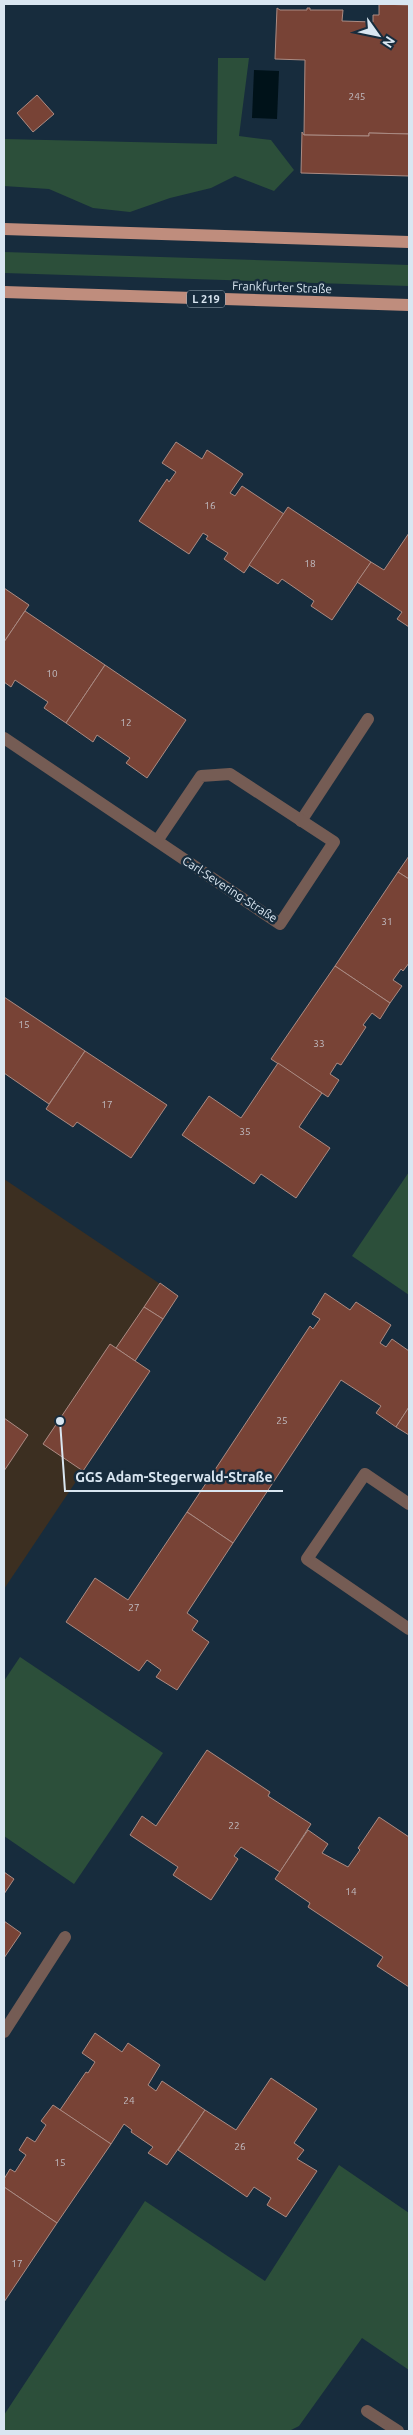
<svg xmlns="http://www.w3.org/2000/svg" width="413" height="2435" viewBox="0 0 413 2435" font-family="Ubuntu,sans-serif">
	<rect width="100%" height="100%" fill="#172c3d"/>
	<path fill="#3c2f21" d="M4,1179L178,1296L135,1360L150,1371L4,1589Z"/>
	<g fill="#2c4f3a">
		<path d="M218,58H249L239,136L271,140L294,170L274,191L235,176L211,188L170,198L130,212L93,208L49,189L4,186V139L217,144Z"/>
		<path d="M4,252L409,265V286L4,273Z"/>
		<path d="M409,1172V1295L352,1256Z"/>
		<path d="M20,1657L163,1753L74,1884L4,1836V1681Z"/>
		<path d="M339,2165L409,2213V2370L362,2338L299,2426L289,2431H4V2415L145,2201L265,2281Z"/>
	</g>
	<path fill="#001219" d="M254,70L279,71L277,119L252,118Z"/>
	<g fill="#784336" stroke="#ab8b83">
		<path d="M379,4L409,5V134L369,133V136L304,135L305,60L275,59L277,8L280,10H307V8H310V10H343L342,21L373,22V15H379Z"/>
		<path d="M37,95L54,114L33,132L17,113Z"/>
		<path d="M302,132L304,135L369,136V133L409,134V176L301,173Z"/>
		<path d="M176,442L202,459L207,450L243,474L230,493L235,496L242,486L284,514L244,573L224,559L228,553L206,539L208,536L203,533L189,554L139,521L167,479L169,482L176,472L162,463Z"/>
		<path d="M288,507L371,562L332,620L311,606L314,601L282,579L278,584L249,565Z"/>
		<path d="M409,533V627L397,619L402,612L357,582L371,562L384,570Z"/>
		<path d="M4,588L29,605L4,642Z"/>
		<path d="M25,611L105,665L66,723L44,708L48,702L15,680L11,687L4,682V642Z"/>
		<path d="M105,665L186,720L147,778L126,763L130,758L97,735L93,742L66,723Z"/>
		<path d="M409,856V879L398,872Z"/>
		<path d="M398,872L409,879V963L403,971L401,969L393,980L402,986L390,1003L335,966Z"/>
		<path d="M335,966L390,1003L380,1019L372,1013L363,1025L366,1027L341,1065L337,1063L330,1074L339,1080L328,1097L271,1059Z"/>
		<path d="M4,997L85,1051L49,1104L4,1073Z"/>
		<path d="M85,1051L167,1105L131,1158L77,1122L73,1127L46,1109Z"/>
		<path d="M278,1063L322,1093L299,1127L330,1148L296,1198L261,1174L254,1184L182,1135L209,1096L241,1118Z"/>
		<path d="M160,1283L178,1296L163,1319L144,1307Z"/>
		<path d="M325,1293L350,1310L356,1302L391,1325L380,1343L386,1347L392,1339L409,1351V1407L396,1427L376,1413L381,1406L341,1380L233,1543L187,1512L310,1326L313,1329L320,1319L312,1314Z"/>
		<path d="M144,1307L163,1319L135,1361L116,1348Z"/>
		<path d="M110,1344L150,1371L83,1471L43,1444Z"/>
		<path d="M409,1407V1435L396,1427Z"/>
		<path d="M4,1418L28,1435L4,1471Z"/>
		<path d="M187,1512L233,1543L187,1613L198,1621L192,1630L209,1642L177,1690L156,1677L161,1670L147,1660L139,1671L66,1622L95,1578L128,1600Z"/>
		<path d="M207,1750L270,1792L268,1796L311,1824L280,1872L241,1847L234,1856L238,1859L211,1900L173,1875L178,1867L130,1835L142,1816L156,1826Z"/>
		<path d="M379,1817L409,1837V1987L377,1966L383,1957L308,1907L310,1903L275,1879L308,1830L328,1844L322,1853L348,1867L360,1850L358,1848Z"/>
		<path d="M4,1872L14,1879L4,1894Z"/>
		<path d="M4,1921L21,1933L4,1958Z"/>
		<path d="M95,2033L122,2052L128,2043L160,2065L148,2085L156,2091L162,2081L205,2110L167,2165L148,2153L153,2147L131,2132L132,2130L124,2124L111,2144L60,2110L86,2072L88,2073L95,2062L82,2053Z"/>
		<path d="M271,2078L317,2109L294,2143L304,2150L297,2159L317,2171L286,2217L267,2205L271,2198L254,2187L247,2197L178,2150L205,2110L236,2130Z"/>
		<path d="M53,2105L111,2144L57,2223L4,2187V2179L10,2169L15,2172L26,2155L19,2150L27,2137L35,2142L46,2125L41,2121Z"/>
		<path d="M4,2187L57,2223L4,2302Z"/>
	</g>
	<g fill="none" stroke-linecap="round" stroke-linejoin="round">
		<g stroke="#755c54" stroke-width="12">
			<path d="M301,821L368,719"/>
			<path d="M367,2411L398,2431"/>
		</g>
		<g stroke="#755c54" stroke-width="12">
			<path d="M4,738L280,924L334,842L230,774L201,776L157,841"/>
			<path d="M409,1504L365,1474L307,1559L409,1629"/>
			<path d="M4,2032L65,1937"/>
		</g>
		<g stroke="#bf8d7d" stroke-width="12">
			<path d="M4,229L409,242"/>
			<path d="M4,292L409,305"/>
		</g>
	</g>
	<g text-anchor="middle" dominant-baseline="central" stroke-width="5" stroke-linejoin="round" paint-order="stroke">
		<g font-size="10" fill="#c1bdc2">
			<text x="357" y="96">245</text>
			<text x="210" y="505">16</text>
			<text x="310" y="563">18</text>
			<text x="52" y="673">10</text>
			<text x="126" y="722">12</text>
			<text x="387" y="921">31</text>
			<text x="24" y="1024">15</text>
			<text x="319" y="1043">33</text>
			<text x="107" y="1104">17</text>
			<text x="245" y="1131">35</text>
			<text x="282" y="1420">25</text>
			<text x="134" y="1607">27</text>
			<text x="234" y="1825">22</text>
			<text x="351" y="1891">14</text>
			<text x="129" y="2100">24</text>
			<text x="240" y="2146">26</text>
			<text x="60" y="2162">15</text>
			<text x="17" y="2263">17</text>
		</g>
		<rect fill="#172c3d" stroke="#9faebb" stroke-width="1" x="187" y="290.5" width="38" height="17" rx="4"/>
		<g font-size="11" font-weight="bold" fill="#d9e6f1">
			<text x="206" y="299">L 219</text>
		</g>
		<g font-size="12" fill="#d9e6f1" stroke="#172c3d">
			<text transform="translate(282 287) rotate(2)">Frankfurter Straße</text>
			<text transform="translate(230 889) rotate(33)">Carl-Severing-Straße</text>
		</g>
	</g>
	<path fill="none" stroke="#d9e6f1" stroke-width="2" d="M60 1421L65 1491H283"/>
	<circle fill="#d9e6f1" stroke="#172c3d" stroke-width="2" cx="60" cy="1421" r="5"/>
	<g font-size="14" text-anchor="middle" font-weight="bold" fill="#d9e6f1" stroke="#172c3d" stroke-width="5" stroke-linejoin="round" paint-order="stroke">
		<text x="174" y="1482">GGS Adam-Stegerwald-Straße</text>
	</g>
	<rect width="413" height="2435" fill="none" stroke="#d9e6f1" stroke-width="10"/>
	<g transform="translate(378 35) rotate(123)" stroke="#172c3d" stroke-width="4" paint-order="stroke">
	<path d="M0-4L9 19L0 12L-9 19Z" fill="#d9e6f1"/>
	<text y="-8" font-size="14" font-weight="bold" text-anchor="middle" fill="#d9e6f1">N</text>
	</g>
</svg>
